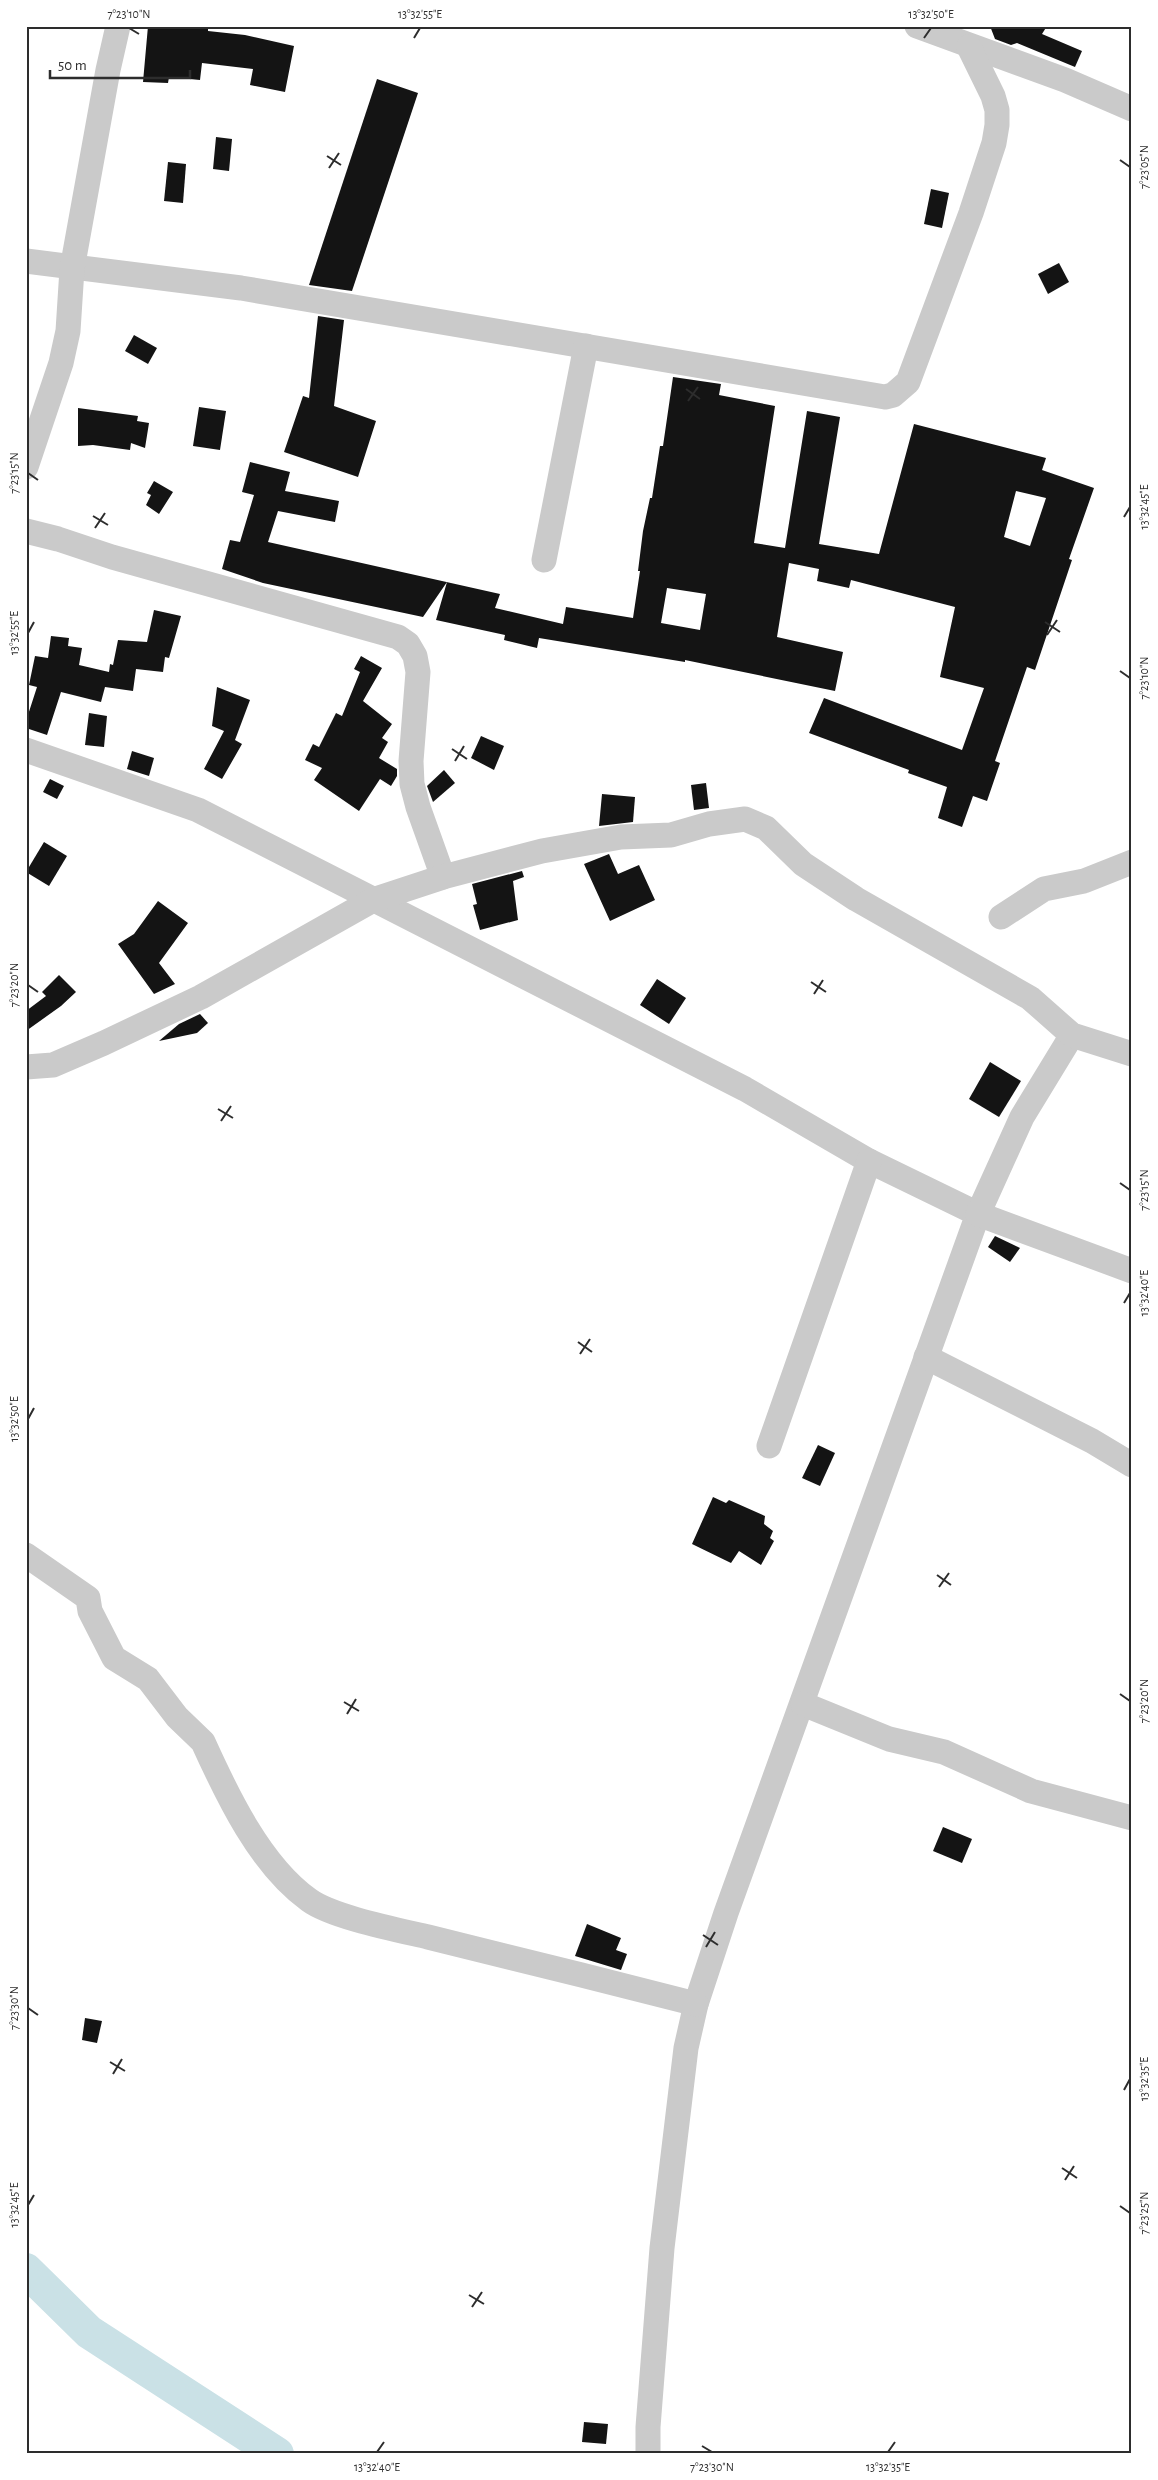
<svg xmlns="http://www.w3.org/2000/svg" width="1158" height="2480" viewBox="0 0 1158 2480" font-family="'Alegreya Sans',sans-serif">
	<rect width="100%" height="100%" fill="#fff"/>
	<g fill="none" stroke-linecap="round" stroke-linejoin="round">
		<path stroke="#cae1e6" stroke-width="34" d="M26,2270L89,2332L277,2454"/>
	</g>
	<g fill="#141414" fill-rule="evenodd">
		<path d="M148,26H208V31L245,35L294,46L285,92L250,85L253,69L202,63L200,80L169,77L168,83L143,82Z"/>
		<path d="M990,26H1047L1042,34L1082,51L1075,67L1017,43L1011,45L995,39Z"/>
		<path d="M377,79L418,93L352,291L309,285Z"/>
		<path d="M216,137L232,139L229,171L213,169Z"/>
		<path d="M168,162L186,164L183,203L164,201Z"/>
		<path d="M931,189L949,193L942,228L924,224Z"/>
		<path d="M1059,263L1069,282L1048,294L1038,274Z"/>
		<path d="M318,316L344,320L334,406L376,421L358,477L284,452L303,396L309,398Z"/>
		<path d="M134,335L157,348L148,364L125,351Z"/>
		<path d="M673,377L721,384L719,395L775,406L754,543L785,548L807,411L840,417L819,544L879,554L914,424L1046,458L1042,470L1094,488L1069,559L1072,560L1035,670L1027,667L995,761L1000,763L987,801L973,796L962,827L938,818L947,787L908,773L909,770L809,733L824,698L962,750L984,688L940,677L955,607L851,580L849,588L817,581L819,569L789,563L777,637L843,652L835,691L685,660V662L539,638L537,648L504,640L505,635L436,620L447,582L423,617L263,583L222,569L230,540L240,542L254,495L242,492L250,462L290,472L285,491L339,501L335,522L278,511L268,542L500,594L495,608L563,624L566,607L633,618L640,571H638L643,531L650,498H652L660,446H663ZM1016,491L1046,498L1030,546L1004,537ZM667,588L706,594L700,630L661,623Z"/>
		<path d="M199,407L226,411L220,450L193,446Z"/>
		<path d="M78,408L138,416L137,421L149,423L145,448L131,443L130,450L93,445L78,446Z"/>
		<path d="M154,481L173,492L159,514L146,505L151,495L147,493Z"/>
		<path d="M154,610L181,616L169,658L165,657L163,672L136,669L133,691L105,687L101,702L61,692L47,735L26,728V721L37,687L29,685L35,656L48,658L51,636L69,638L68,646L82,648L79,665L109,672L110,664L113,665L118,640L147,642Z"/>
		<path d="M361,656L382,668L363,701L392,724L382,738L388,742L379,758L397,769V776L391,786L380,779L359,811L314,780L322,768L305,760L313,744L319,747L336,713L342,716L360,672L354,669Z"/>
		<path d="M217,687L250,700L235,740L242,744L222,779L204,769L224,731L212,726Z"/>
		<path d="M89,713L107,716L104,747L85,745Z"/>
		<path d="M481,736L504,746L494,770L471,758Z"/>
		<path d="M132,751L154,758L149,776L127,769Z"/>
		<path d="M444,770L455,783L433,802L427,786Z"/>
		<path d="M50,779L64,786L57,799L43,792Z"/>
		<path d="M706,783L709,808L694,810L691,785Z"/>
		<path d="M602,794L635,797L633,822L599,826Z"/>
		<path d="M44,842L67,856L49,886L26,872Z"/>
		<path d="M609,854L618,874L639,865L655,900L610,921L584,864Z"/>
		<path d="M522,871L524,877L513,881L518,920L480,930L473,905L477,904L472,884Z"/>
		<path d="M158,901L188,923L159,963L175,984L154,994L118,944L134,934Z"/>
		<path d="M59,975L76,992L61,1006L26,1031V1011L46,996L42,992Z"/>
		<path d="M657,979L686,998L669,1024L640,1005Z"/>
		<path d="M200,1014L208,1023L197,1033L159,1041L179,1024Z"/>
		<path d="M990,1062L1021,1081L999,1117L969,1099Z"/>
		<path d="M995,1236L1020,1248L1010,1262L988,1247Z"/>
		<path d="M818,1445L835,1453L820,1486L802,1478Z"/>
		<path d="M713,1497L726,1503L729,1500L765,1516L764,1524L773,1531L770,1538L774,1541L761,1565L739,1551L731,1563L692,1544Z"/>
		<path d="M943,1827L972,1839L962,1863L933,1851Z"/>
		<path d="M587,1924L621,1938L616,1950L627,1954L621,1970L575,1956Z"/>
		<path d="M85,2018L102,2021L97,2043L82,2040Z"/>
		<path d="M584,2422L608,2424L606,2444L582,2442Z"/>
	</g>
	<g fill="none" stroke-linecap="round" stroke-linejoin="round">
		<g stroke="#cacaca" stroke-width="25">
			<path d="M917,26L1065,80L1132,109"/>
			<path d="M26,261L241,288L885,397L893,395L908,382L971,213L994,143L997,125V110L993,96L969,47"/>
			<path d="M26,467L61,363L68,331L72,269L108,70L118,26"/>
			<path d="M26,531L58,539L112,557L398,637L408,644L415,656L418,672L411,761L412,784L418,807L443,877"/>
			<path d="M544,560L586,346"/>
			<path d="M26,750L198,810L745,1089L869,1161L978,1214L726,1913L696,2004L686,2048L662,2248L648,2427V2454"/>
			<path d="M1001,917L1044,889L1084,881L1132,862"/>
			<path d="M1072,1035L1022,1117L978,1214L1132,1271"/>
			<path d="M26,1067L53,1065L104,1043L201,997L373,900L443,877L542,851L621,837L671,835L709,824L745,819L766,828L803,864L856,899L1030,998L1072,1035L1132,1054"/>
			<path d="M926,1357L1092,1441L1132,1465"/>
			<path d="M769,1446L869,1161"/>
			<path d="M26,1555L88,1598L90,1611L114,1658L148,1679L177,1717L203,1742C227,1795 260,1865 309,1900C332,1917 398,1930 428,1937C517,1959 607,1981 696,2004"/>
			<path d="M803,1704L889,1739L944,1752L1031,1791L1132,1818"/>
		</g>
	</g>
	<path fill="none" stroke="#2d2d2d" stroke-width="2" d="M129,28L139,34M414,38L420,28M924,38L931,28M327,156L341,165M1120,160L1130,167M329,168L339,153M686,389L700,399M688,401L698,387M28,473L38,480M93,516L108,525M1124,517L1130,507M95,528L105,513M1045,622L1060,632M28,633L34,622M1047,635L1057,620M1120,671L1130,678M452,749L467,759M455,761L464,746M811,982L826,992M28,985L38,992M814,994L823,980M218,1109L233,1118M221,1121L231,1106M1120,1183L1130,1190M1124,1303L1130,1293M578,1342L592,1352M580,1354L590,1339M28,1419L34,1408M937,1575L951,1585M939,1587L949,1573M1120,1694L1130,1701M344,1702L359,1711M347,1714L356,1699M703,1935L718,1945M706,1947L715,1932M28,2008L38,2015M110,2062L125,2071M113,2074L122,2059M1124,2090L1130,2079M1062,2168L1077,2178M1065,2180L1074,2166M28,2205L34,2195M1120,2206L1130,2213M469,2295L484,2304M472,2307L482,2292M702,2446L712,2452M377,2452L384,2442M888,2452L895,2442"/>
	<rect width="1158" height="2480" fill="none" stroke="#ffffff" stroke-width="55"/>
	<path d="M50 70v8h140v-8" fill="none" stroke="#2d2d2d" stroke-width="2.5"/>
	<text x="58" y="70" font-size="15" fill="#2d2d2d" stroke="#ffffff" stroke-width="4" paint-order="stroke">50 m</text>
	<rect x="28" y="28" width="1102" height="2424" fill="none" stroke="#2d2d2d" stroke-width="2"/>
	<g font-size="12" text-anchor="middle" fill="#2d2d2d">
		<text x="129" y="18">7°23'10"N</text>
		<text x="420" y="18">13°32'55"E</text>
		<text x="931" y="18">13°32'50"E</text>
		<text transform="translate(1144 167) rotate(-90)" y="4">7°23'05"N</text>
		<text transform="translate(14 473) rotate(-90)" y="4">7°23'15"N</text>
		<text transform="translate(1144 507) rotate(-90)" y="4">13°32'45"E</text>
		<text transform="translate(14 633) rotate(-90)" y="4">13°32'55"E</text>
		<text transform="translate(1144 678) rotate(-90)" y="4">7°23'10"N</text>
		<text transform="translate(14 985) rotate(-90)" y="4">7°23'20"N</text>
		<text transform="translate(1144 1190) rotate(-90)" y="4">7°23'15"N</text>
		<text transform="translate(1144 1293) rotate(-90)" y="4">13°32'40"E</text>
		<text transform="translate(14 1419) rotate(-90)" y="4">13°32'50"E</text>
		<text transform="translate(1144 1701) rotate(-90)" y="4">7°23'20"N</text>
		<text transform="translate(14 2008) rotate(-90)" y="4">7°23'30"N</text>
		<text transform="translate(1144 2079) rotate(-90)" y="4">13°32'35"E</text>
		<text transform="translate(14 2205) rotate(-90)" y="4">13°32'45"E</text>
		<text transform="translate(1144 2213) rotate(-90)" y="4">7°23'25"N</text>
		<text x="377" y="2471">13°32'40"E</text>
		<text x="712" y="2471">7°23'30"N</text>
		<text x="888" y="2471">13°32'35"E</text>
	</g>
</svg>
